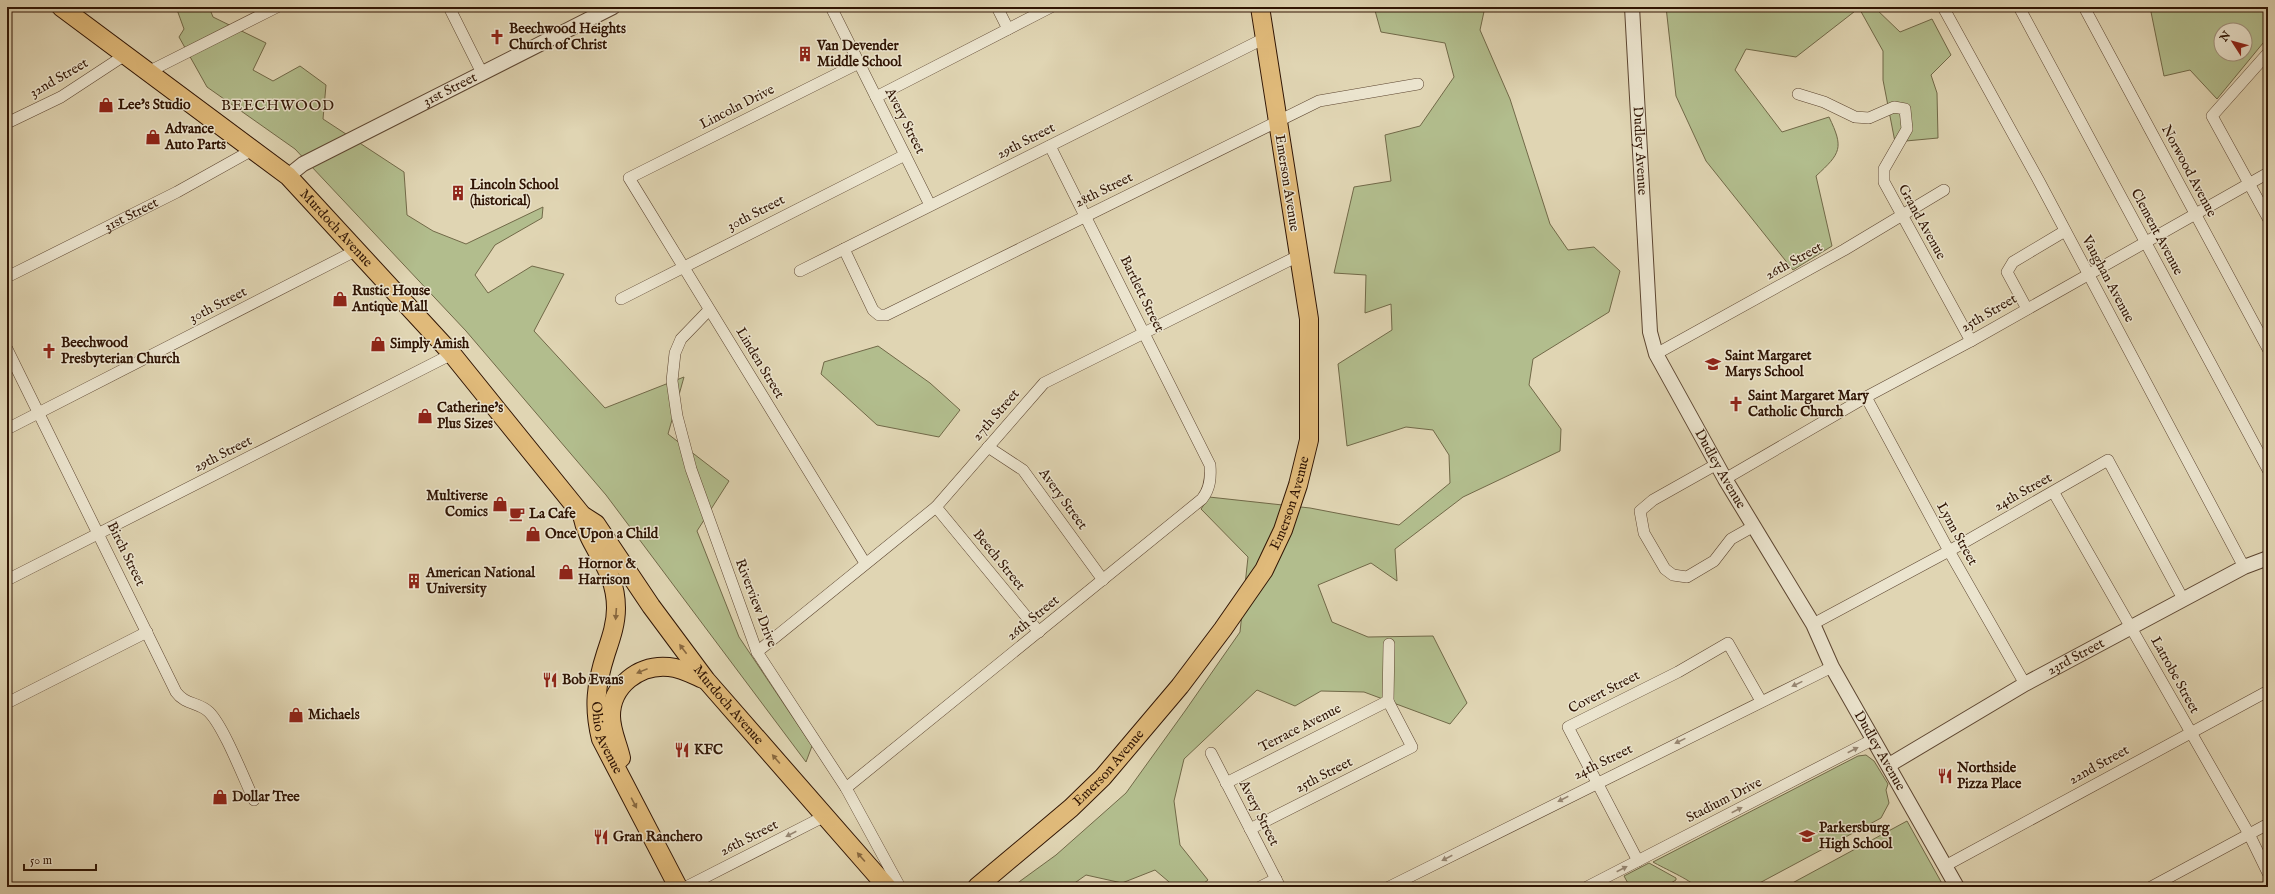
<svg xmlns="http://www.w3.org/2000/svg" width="2275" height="894" viewBox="0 0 2275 894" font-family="'IM FELL English',serif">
	<rect width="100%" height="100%" fill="#e0d5b3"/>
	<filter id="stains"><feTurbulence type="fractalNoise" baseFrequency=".005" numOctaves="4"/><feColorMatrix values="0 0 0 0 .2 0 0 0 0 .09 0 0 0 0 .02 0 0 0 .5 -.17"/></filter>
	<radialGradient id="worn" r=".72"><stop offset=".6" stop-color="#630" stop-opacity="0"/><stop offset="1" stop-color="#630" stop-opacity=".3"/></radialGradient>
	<g fill="#b2bd8d" stroke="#716948" fill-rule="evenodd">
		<path d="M176,7H209L213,17L266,43L253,70L273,81L300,66L326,85L323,119L404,172L407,215L433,231L466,244L543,207L542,218L495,245L475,275L488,293L532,266L564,274L534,331L605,408L684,377L668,434L729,481L697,531L739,637L812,746L806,762L606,495L466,331L295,149L207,87L179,37L184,29Z"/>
		<path d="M1374,7H1485L1480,30L1510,99L1550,224L1568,250L1594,247L1620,271L1609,312L1533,359L1529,385L1561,429L1560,451L1463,497L1395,549L1397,581L1371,563L1318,585L1332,622L1368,637L1433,636L1467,703L1450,724L1364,692L1321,691L1295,706L1257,690L1184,759L1174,801L1180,845L1208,880L1199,887H1175L1155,870L1122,883L1086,875L1069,887H1012L1056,855L1126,793L1185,711L1240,632L1248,557L1201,509L1209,497L1310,508L1399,525L1450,483L1449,455L1433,430L1406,427L1347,446L1338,364L1392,330L1391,304L1365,313L1366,275L1334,273L1354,187L1391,181L1385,135L1420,126L1454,77L1445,43L1381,32Z"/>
		<path d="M1666,7H1874L1900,32L1932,19L1951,55L1931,75L1937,93L1938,138L1895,142L1883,80V51L1859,8L1796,57L1746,49L1735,70L1782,132L1829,117C1844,148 1841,153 1816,176L1832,246L1793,270L1706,161L1676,96Z"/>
		<path d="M2150,7H2268V37L2217,99L2190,70L2164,76ZM2221,30H2245V54H2221Z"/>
		<path d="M878,346L930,383L960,410L939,437L877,425L821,374L824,362Z"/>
		<path d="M1866,755L1874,761L1888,784L1886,790L1889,803L1881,818L1752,887H1696C1691,880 1663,868 1653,862L1858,756Z"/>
		<path d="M1907,821L1944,887H1785Z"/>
		<path d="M1649,863L1676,878V880L1664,887H1630L1624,876Z"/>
	</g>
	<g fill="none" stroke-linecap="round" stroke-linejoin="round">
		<defs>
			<g id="minor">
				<path d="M449,7L482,73"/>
				<path d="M831,7L930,205"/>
				<path d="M997,7L1008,29"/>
				<path d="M1943,7L2040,183L2244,567"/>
				<path d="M2019,7L2268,470"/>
				<path d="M2084,7L2268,349"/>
				<path d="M2268,53L2212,116L2268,218"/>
				<path d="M859,63L629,178L865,563"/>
				<path d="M148,72L277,7"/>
				<path d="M1798,94L1824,102L1855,117L1869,118L1894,107L1905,109L1907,129L1884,169V182L1971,341"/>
				<path d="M876,97L1051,7"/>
				<path d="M7,123L61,97L125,55"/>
				<path d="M844,249L873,310L879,315H886L1319,101L1418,84"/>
				<path d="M800,271L1265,38"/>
				<path id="s1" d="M7,277L177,192L254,149"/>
				<path d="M621,299L905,155"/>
				<path d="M2027,309L2007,272L2013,262L2065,231"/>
				<path d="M709,310L681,339L675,353L672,381L677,416L691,469L757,652L846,788L900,887"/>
				<path d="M7,349L176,692C185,705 199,702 209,712C224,727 244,779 254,800"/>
				<path d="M1656,354L1844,250L1944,190"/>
				<path d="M1866,397L1949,551L2025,684"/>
				<path d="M7,429L357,250"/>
				<path d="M988,447L1023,470L1103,580"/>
				<path d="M1717,464L1653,500L1640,511L1644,533L1665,569L1673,575L1687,577L1714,561L1731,539L1754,526"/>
				<path d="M1725,479L1866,397L1971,341L2268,173"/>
				<path d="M2054,493L2249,834L2268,873"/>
				<path d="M936,507L1039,632"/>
				<path d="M7,580L452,354"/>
				<path d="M1813,624L1949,551L2108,460L2183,599"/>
				<path d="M757,652L936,507L1044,383L1298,256"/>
				<path d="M7,703L147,632"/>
				<path d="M1211,753L1280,887"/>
				<path d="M1226,783L1388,701"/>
				<path d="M846,788L1202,499C1210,489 1211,478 1210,465L1050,146"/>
				<path d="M1250,829L1412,747L1388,701L1389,644"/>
				<path d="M1638,861L1568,727L1678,672L1728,643L1761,701"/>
				<path d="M1945,866L2268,691"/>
				<path d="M686,887L825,816"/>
				<path d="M1260,887L1276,879"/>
				<path d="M1389,887L1832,667"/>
				<path d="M1587,887L1874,739"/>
				<path d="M2151,887L2268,824"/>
			</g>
			<g id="tertiary">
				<path id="s2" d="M1632,7L1650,332L1656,354L1725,479L1813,624L1832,667L1957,887"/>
				<path id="s3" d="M288,176L303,164L613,7"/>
				<path id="s4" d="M1889,765L2025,684L2244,567L2268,558"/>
			</g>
			<g id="primary">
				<path id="s5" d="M61,7L288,176L452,354L582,515L596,524L651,606L706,680L887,887"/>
				<path id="s6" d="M582,515C589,550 616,567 616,608C616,624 611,638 606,653C596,684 593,707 601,739L678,887"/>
				<path d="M621,758C618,744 611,731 611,716C611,686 639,664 669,667C681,668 692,674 703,679"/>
				<path id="s7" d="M977,887L1071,808L1103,777L1180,686L1223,629L1264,570L1283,530L1298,485L1309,440V319L1260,7"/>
			</g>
		</defs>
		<use href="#minor" stroke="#5c4530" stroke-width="12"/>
		<use href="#tertiary" stroke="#5c4530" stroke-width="16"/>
		<use href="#primary" stroke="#301504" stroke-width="20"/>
		<use href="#minor" stroke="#ebe4ce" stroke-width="11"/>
		<use href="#tertiary" stroke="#ebe4ce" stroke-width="14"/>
		<use href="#primary" stroke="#e0ba7a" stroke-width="18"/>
	</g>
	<defs><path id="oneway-solid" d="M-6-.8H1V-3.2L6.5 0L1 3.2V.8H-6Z"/></defs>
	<g fill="#88683f">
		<use href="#oneway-solid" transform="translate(616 614) rotate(94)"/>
		<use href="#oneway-solid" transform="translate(683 649) rotate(-127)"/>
		<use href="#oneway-solid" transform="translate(642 671) rotate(158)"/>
		<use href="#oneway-solid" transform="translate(776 759) rotate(-131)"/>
		<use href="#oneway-solid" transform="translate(634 803) rotate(62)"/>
		<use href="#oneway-solid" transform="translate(861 857) rotate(-131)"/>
	</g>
	<g fill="#978773">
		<use href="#oneway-solid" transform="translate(1797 684) rotate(154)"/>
		<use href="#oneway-solid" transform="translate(1680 741) rotate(154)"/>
		<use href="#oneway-solid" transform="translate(1853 750) rotate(-27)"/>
		<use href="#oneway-solid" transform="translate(1563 799) rotate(153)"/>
		<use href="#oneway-solid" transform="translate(1737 810) rotate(-27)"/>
		<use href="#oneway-solid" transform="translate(791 834) rotate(153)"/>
		<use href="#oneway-solid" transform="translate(1447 858) rotate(153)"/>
		<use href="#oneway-solid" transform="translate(1622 869) rotate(-27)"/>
	</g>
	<defs>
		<symbol id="church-bare" viewBox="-9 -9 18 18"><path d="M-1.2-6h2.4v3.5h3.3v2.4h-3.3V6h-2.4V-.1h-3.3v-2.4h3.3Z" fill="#8f2418" stroke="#ebe4ce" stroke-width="2.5" paint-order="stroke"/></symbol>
		<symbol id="building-bare" viewBox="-9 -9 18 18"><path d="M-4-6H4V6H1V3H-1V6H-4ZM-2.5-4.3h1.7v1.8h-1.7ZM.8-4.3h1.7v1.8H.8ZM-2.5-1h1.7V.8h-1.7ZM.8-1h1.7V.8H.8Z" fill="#8f2418" stroke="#ebe4ce" stroke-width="2.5" paint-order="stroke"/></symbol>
		<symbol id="shop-bare" viewBox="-9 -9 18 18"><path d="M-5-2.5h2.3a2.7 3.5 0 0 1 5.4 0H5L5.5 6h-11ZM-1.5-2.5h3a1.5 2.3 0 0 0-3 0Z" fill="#8f2418" stroke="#ebe4ce" stroke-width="2.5" paint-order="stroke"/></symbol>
		<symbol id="school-bare" viewBox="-9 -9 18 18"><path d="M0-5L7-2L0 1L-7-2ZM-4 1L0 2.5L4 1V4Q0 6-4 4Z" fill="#8f2418" stroke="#ebe4ce" stroke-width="2.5" paint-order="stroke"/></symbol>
		<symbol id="cafe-bare" viewBox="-9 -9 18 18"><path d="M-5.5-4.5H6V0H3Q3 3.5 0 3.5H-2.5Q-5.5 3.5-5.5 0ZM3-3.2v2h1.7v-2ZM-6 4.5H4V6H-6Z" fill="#8f2418" stroke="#ebe4ce" stroke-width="2.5" paint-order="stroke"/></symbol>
		<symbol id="restaurant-bare" viewBox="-9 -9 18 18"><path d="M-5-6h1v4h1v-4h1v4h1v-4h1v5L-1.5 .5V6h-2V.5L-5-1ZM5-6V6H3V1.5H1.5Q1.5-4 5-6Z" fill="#8f2418" stroke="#ebe4ce" stroke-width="2.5" paint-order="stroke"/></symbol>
	</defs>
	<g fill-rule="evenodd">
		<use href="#church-bare" x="486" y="26" width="22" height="22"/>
		<use href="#building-bare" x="794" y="43" width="22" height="22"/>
		<use href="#shop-bare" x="95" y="94" width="22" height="22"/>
		<use href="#shop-bare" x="142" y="126" width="22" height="22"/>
		<use href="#building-bare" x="447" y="182" width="22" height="22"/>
		<use href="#shop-bare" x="329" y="288" width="22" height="22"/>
		<use href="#shop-bare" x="367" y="333" width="22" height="22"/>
		<use href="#church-bare" x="38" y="340" width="22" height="22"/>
		<use href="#school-bare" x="1702" y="353" width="22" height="22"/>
		<use href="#church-bare" x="1725" y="393" width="22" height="22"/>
		<use href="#shop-bare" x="414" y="405" width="22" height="22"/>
		<use href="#shop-bare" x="489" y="493" width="22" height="22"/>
		<use href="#cafe-bare" x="506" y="503" width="22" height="22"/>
		<use href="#shop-bare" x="522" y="523" width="22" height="22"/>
		<use href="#shop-bare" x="555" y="561" width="22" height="22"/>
		<use href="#building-bare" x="403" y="570" width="22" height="22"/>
		<use href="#restaurant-bare" x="539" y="669" width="22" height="22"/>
		<use href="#shop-bare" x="285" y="704" width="22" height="22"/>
		<use href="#restaurant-bare" x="671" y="739" width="22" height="22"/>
		<use href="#restaurant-bare" x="1934" y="765" width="22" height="22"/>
		<use href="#shop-bare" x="209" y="786" width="22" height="22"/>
		<use href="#school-bare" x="1796" y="825" width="22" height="22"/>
		<use href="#restaurant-bare" x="590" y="826" width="22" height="22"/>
	</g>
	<g text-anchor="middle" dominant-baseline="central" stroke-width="3" stroke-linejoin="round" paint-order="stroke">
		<g font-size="14" font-weight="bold" fill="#301504" stroke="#ebe4ce" text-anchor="start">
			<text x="509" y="29">Beechwood Heights<tspan x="509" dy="16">Church of Christ</tspan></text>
			<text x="817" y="46">Van Devender<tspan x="817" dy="16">Middle School</tspan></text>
			<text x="118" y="105">Lee's Studio</text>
			<text x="165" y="129">Advance<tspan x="165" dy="16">Auto Parts</tspan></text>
			<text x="470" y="185">Lincoln School<tspan x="470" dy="16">(historical)</tspan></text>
			<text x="352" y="291">Rustic House<tspan x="352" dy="16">Antique Mall</tspan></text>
			<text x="61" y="343">Beechwood<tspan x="61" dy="16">Presbyterian Church</tspan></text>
			<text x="390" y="344">Simply Amish</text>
			<text x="1725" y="356">Saint Margaret<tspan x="1725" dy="16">Marys School</tspan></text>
			<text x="1748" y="396">Saint Margaret Mary<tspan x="1748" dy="16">Catholic Church</tspan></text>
			<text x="437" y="408">Catherine's<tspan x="437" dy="16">Plus Sizes</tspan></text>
			<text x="488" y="496" text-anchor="end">Multiverse<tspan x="488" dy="16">Comics</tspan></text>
			<text x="529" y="514">La Cafe</text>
			<text x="545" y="534">Once Upon a Child</text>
			<text x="578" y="564">Hornor &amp;<tspan x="578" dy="16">Harrison</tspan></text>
			<text x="426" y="573">American National<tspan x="426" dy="16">University</tspan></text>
			<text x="562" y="680">Bob Evans</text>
			<text x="308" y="715">Michaels</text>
			<text x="694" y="750">KFC</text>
			<text x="1957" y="768">Northside<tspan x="1957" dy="16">Pizza Place</tspan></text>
			<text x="232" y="797">Dollar Tree</text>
			<text x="1819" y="828">Parkersburg<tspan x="1819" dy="16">High School</tspan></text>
			<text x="613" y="837">Gran Ranchero</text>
		</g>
		<g font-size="14" fill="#301504" stroke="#ebe4ce">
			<text transform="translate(59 78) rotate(-30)">32nd Street</text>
			<text stroke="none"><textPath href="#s3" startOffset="184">31st Street</textPath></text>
			<text transform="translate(737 107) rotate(-27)">Lincoln Drive</text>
			<text transform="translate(905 121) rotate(63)">Avery Street</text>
			<text transform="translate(1026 141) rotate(-27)">29th Street</text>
			<text stroke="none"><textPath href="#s2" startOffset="144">Dudley Avenue</textPath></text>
			<text transform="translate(2189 171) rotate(62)">Norwood Avenue</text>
			<text transform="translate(1287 183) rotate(81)">Emerson Avenue</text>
			<text transform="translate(1104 190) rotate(-26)">28th Street</text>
			<text transform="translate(756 213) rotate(-27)">30th Street</text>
			<text stroke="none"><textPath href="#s1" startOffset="139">31st Street</textPath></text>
			<text transform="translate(1922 222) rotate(61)">Grand Avenue</text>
			<text stroke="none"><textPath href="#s5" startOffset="354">Murdoch Avenue</textPath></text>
			<text transform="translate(2157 232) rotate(62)">Clement Avenue</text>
			<text transform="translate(1794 261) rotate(-29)">26th Street</text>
			<text transform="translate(2108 279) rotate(62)">Vaughan Avenue</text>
			<text transform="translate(1142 294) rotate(64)">Bartlett Street</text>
			<text transform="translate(218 305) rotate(-27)">30th Street</text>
			<text transform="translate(1989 313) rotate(-30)">25th Street</text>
			<text transform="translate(760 363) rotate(59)">Linden Street</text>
			<text transform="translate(996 415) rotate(-49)">27th Street</text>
			<text transform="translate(223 454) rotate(-27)">29th Street</text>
			<text stroke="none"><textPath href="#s2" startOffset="480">Dudley Avenue</textPath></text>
			<text transform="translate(2023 492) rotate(-29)">24th Street</text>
			<text transform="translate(1063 499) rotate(54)">Avery Street</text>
			<text stroke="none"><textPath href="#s7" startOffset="502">Emerson Avenue</textPath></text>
			<text transform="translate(1957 534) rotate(61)">Lynn Street</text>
			<text transform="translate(126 554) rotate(64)">Birch Street</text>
			<text transform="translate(999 560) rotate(51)">Beech Street</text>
			<text transform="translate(756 603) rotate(69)">Riverview Drive</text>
			<text transform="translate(1033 618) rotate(-39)">26th Street</text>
			<text stroke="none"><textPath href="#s4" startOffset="216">23rd Street</textPath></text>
			<text transform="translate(2175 675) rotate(61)">Latrobe Street</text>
			<text transform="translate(1604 692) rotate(-27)">Covert Street</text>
			<text stroke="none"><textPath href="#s5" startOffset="973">Murdoch Avenue</textPath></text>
			<text transform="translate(1300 728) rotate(-27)">Terrace Avenue</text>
			<text stroke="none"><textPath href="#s6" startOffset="234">Ohio Avenue</textPath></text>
			<text stroke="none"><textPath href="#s2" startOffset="804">Dudley Avenue</textPath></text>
			<text transform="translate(1603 762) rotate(-26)">24th Street</text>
			<text transform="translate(2099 765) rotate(-29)">22nd Street</text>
			<text stroke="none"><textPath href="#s7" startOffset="178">Emerson Avenue</textPath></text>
			<text transform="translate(1324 775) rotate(-27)">25th Street</text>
			<text transform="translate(1724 800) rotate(-27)">Stadium Drive</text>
			<text transform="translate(1259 813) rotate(63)">Avery Street</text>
			<text transform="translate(749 838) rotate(-27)">26th Street</text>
		</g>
		<g font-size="15" letter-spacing="1" fill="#301504" stroke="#ebe4ce">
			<text x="278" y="105">BEECHWOOD</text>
		</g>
	</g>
	<rect width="2275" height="894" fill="none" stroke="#e0d5b3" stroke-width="24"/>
	<rect x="8" y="8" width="2259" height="878" fill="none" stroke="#301504" stroke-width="2"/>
	<rect x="12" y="12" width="2251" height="870" fill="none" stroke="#301504"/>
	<g transform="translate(2233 42) rotate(306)"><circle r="19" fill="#ebe4ce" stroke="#a0917d"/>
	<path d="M0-3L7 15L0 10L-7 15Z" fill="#8f2418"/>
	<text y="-6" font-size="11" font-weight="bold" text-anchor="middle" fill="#301504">N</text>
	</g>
	<path d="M24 864v6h72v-6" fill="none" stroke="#301504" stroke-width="2"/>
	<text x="30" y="864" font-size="12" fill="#301504" stroke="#ebe4ce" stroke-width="3" paint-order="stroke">50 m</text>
	<rect width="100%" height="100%" filter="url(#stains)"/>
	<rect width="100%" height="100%" fill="url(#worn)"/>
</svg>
